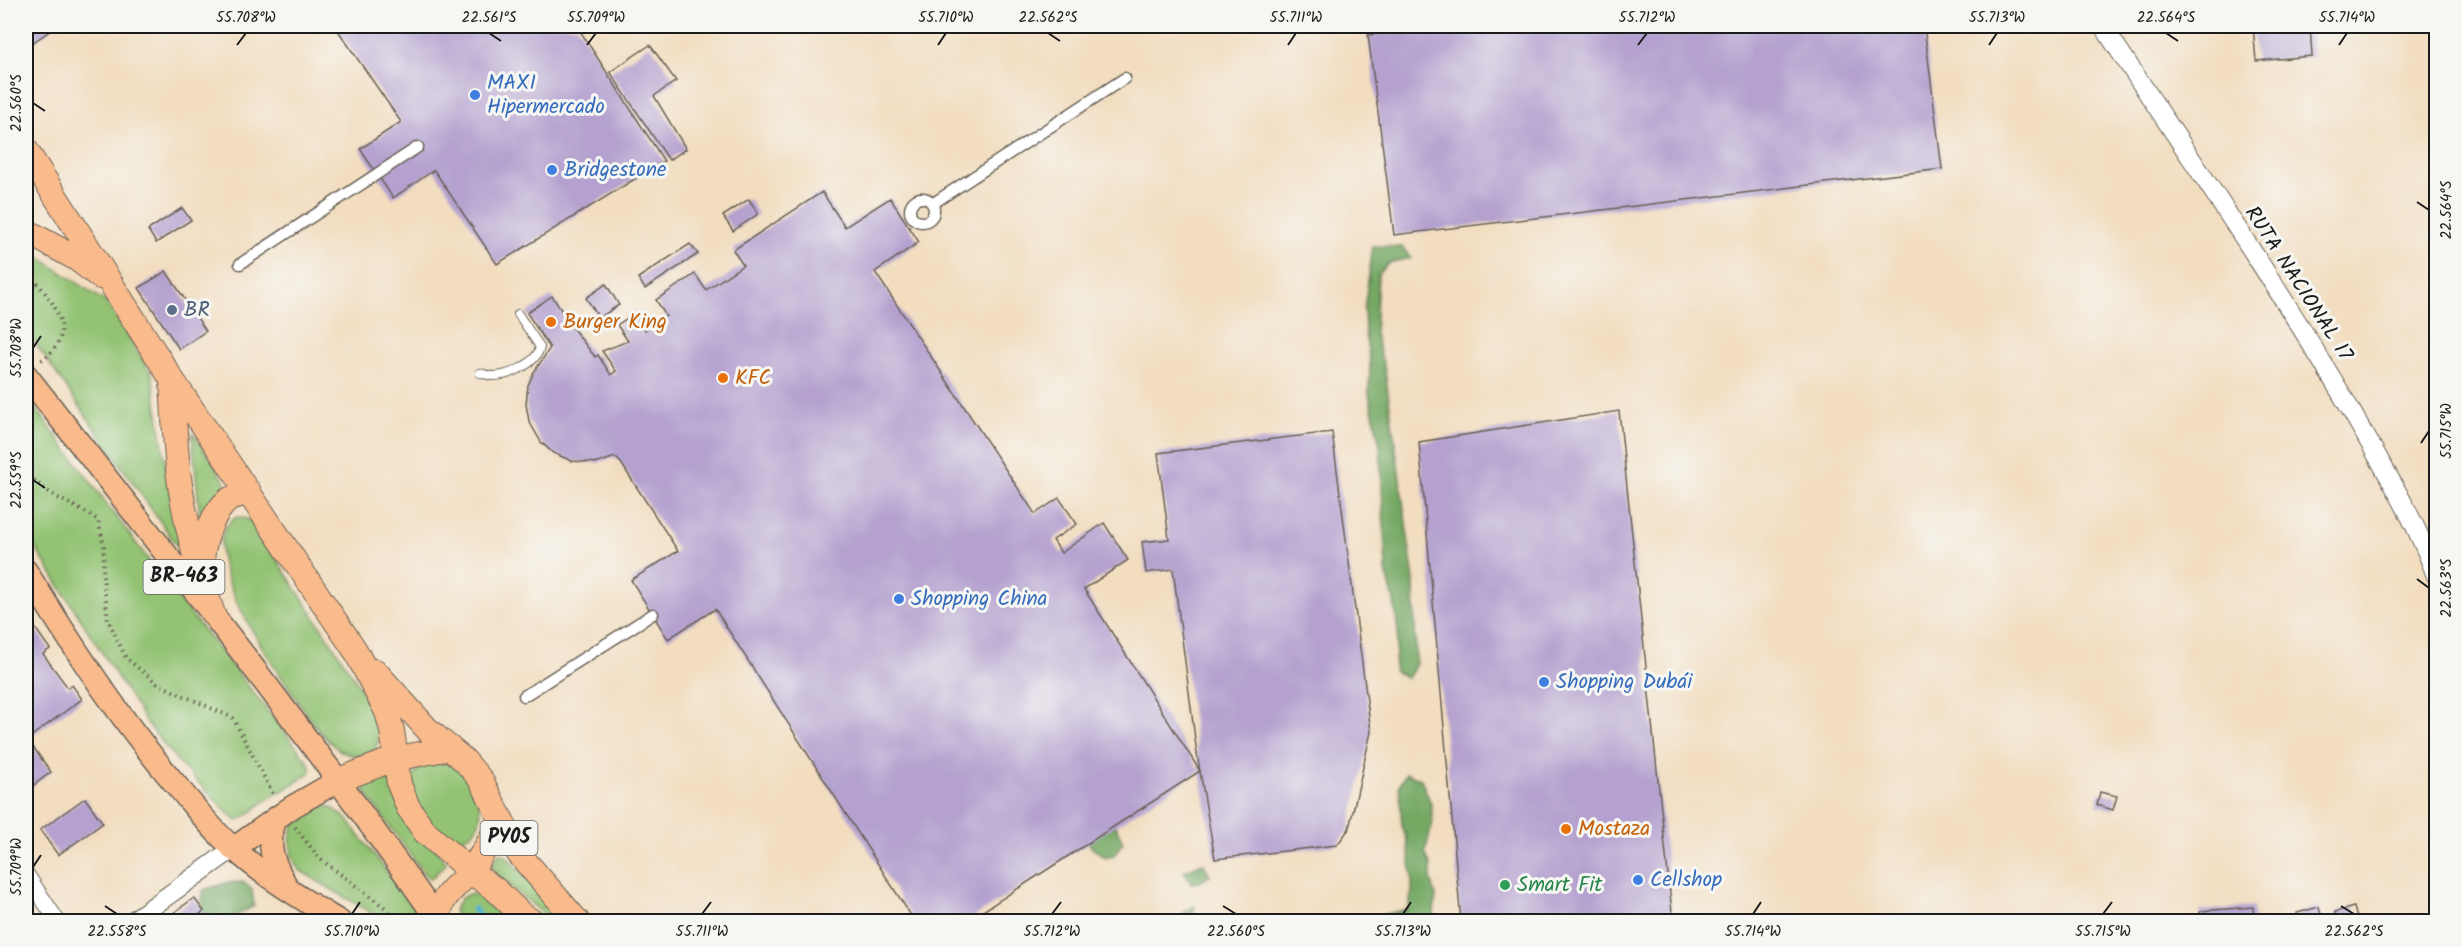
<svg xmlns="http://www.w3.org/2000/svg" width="2462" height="947" viewBox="0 0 2462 947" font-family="Kalam,sans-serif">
	<rect width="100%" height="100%" fill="#f6f6f2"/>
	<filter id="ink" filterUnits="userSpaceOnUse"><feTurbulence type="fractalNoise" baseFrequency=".0167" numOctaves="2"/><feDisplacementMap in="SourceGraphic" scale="12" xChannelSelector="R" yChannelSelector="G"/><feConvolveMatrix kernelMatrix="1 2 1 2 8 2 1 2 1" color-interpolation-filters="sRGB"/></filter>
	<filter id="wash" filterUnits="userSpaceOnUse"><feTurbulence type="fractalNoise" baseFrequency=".008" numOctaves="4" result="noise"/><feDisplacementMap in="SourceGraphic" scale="24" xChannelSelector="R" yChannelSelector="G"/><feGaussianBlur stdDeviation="1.35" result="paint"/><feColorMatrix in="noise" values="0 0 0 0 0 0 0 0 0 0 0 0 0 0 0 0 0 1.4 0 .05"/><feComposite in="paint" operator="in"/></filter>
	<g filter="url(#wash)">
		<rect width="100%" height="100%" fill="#f2ddbf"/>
		<g fill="#92c272" stroke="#576f47" stroke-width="1.5">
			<path d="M26,248L107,303L152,374L168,481L185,548L180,550L26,330Z"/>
			<path d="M26,395L156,570L309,763L311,771C296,785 277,792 261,804C253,810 246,817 237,821L232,817L179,763L146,722L26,533Z"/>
			<path d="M192,434L195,435L225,482V487L200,519Z"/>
			<path d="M237,517L245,518L253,523L357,682L378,724L380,734L375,750C365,756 356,758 345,753C324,744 304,709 291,691C271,661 186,544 237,517Z"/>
			<path d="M434,760C438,761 444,762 448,763C469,772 493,812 473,832C448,857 403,800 413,777C417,768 426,764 434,760Z"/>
			<path d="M382,774L386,777L446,863L431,879L426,876L365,792V781Z"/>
			<path d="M323,806L331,807L346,818L425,921H385L299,870C282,845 290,809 323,806Z"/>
			<path d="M499,853L505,855L566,921H552L494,872L492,866Z"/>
			<path d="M469,894C485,895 498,910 508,921H459L454,910L461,898Z"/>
		</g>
		<g fill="#75a864" stroke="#486240" stroke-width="1.5">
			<path d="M1373,246L1402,247L1411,258L1389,263L1378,275L1375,334L1385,371L1414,580L1416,664L1408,678L1394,671L1398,632L1394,601L1386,571L1380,445L1369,395L1370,361L1365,335L1364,309Z"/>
			<path d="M1406,773L1421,779L1431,804L1433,822L1425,852L1431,867V878L1436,897L1433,920L1323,921L1330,917L1360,920L1408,909L1412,891V878L1407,840L1402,826L1399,785Z"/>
			<path d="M1116,826L1123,842L1114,855L1105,857L1092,848L1087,840L1100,828Z"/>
			<path d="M1203,863L1210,875L1200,882L1191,883L1184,871Z"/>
			<path d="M243,882L252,889L254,906L227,920L201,913L203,890L226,883Z"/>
			<path d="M1195,906L1192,921H1178L1185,912Z"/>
		</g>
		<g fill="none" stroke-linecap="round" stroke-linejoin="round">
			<path stroke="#57b2d5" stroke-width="6" d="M474,909L483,922"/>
		</g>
		<g id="blocks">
			<g fill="#b4a1cf">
				<path d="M26,26H48L51,30L26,47Z"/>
				<path d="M335,26H577L664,161L497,264L434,170L393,198L360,149L401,122Z"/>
				<path d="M1447,26H1924L1942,169L1394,235L1368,35Z"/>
				<path d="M2253,26H2310L2312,56L2256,61Z"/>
				<path d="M650,45L676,81L654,96L686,149L669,160L610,72Z"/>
				<path d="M822,192L845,227L890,198L919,242L875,272L1035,514L1059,498L1077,524L1053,540L1061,553L1104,523L1128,560L1084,589L1200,771L966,922H915L715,609L668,639L631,580L678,551L621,463L615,457L598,463L572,461L553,453L541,442L529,421L526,404L528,385L534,372L550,348L527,313L552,296L575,331L595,357L598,355L611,375L616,371L602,351L628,341L617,325L635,313L645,330L666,316L656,300L695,274L706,290L743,265L733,250Z"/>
				<path d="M749,199L758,214L733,231L723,216Z"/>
				<path d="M182,208L191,220L156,243L148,230Z"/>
				<path d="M690,244L698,254L645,289L638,278Z"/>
				<path d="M166,271L206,331L179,349L139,288Z"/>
				<path d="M606,284L619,305L599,318L586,298Z"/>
				<path d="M1619,411L1673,922H1461L1419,442Z"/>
				<path d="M1332,432L1371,732L1349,829L1337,845L1215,859L1197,754L1173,569L1146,573L1142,542L1169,539L1158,453Z"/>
				<path d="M26,615L50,649L43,654L68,688L72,685L82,699L26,740Z"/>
				<path d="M28,740L51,772L26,791V742Z"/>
				<path d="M2100,792L2117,796L2113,810L2097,805Z"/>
				<path d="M85,798L103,823L58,855L40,830Z"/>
				<path d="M194,898L204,911L189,922H161Z"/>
				<path d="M2253,907L2254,919L2201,922L2200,911Z"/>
				<path d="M2319,907L2323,922H2299L2297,913Z"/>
				<path d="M2354,907L2358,922H2337L2335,912Z"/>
			</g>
		</g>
	</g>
	<g filter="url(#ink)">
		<use href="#blocks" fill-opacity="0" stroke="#676055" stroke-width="1.5"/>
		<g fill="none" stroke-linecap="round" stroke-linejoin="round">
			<defs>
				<path id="service" d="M480,373C484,374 490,376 494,376C510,376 537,363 540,347L518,314"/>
				<g id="pedestrian">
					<circle cx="922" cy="210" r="12"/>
					<path d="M932,204L1125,78"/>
					<path d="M240,264L418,147"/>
					<path d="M524,696L653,614"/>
				</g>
				<path id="minor" d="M26,874L58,922"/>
				<g id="tertiary">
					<path d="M2103,26C2186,152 2273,277 2349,407C2380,462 2415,517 2436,576"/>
					<path d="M131,922L233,849"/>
				</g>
				<g id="primary">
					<path d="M26,375C167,555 309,734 439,922"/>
					<path d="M26,571C73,647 119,718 177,786C195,807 211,829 232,847C263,876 304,900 340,922"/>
					<path d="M276,818C265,846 273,862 287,887"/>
					<path d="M233,849L292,807L339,780"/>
				</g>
				<g id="trunk">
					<path d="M26,150L171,378L355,650L387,712L392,730L399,784L408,807L425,832L470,871L496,890L521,914L533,922"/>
					<path d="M26,231L77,259L100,277"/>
					<path d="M172,380C174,415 175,451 180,485C187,530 198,572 213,614"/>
					<path d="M202,566C202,545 210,516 227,501C232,497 242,494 249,492"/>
					<path d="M375,671L428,730L465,761L481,780L519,854L578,922"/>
					<path d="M339,780L394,759L450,748"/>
					<path d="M438,920C441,893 456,889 471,870C482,855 492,838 500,821"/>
				</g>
			</defs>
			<use href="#service" stroke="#676055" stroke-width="10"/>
			<use href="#pedestrian" stroke="#676055" stroke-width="13"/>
			<use href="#minor" stroke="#676055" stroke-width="17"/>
			<use href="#tertiary" stroke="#676055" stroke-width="20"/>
			<use href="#primary" stroke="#676055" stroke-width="25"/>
			<use href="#trunk" stroke="#676055" stroke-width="26"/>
			<g stroke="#676055" stroke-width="4" stroke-dasharray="1.5 4.5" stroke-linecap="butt">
				<path d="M26,269C41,289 74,319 56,346C51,353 47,358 39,361"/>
				<path d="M26,471C48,498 69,501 98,520L104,546L103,575L108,620L126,658L158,684L233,718L274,796"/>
				<path d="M295,827L319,858L384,907L398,922"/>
			</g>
			<use href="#service" stroke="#fff" stroke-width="8"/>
			<use href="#pedestrian" stroke="#fff" stroke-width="10"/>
			<use href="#minor" stroke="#fff" stroke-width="15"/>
			<use href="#tertiary" stroke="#fff" stroke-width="18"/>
			<use href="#primary" stroke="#fabb8c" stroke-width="22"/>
			<use href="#trunk" stroke="#fabb8c" stroke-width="24"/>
		</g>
	</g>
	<path fill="none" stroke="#1c1c1c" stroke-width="2" d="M489,33L501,41M1048,33L1060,41M2166,33L2178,41M237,45L246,33M587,45L596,33M938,45L946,33M1288,45L1296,33M1638,45L1647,33M1989,45L1997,33M2339,45L2347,33M33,103L45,111M2417,202L2429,210M33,348L41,336M2421,443L2429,431M33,480L45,488M2417,579L2429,588M33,867L41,855M105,906L117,914M1223,906L1236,914M2341,906L2354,914M352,914L360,902M702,914L711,902M1052,914L1061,902M1403,914L1411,902M1753,914L1761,902M2103,914L2112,902"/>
	<g fill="#3f7fe0" stroke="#f6f6f2" stroke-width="2">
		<circle cx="475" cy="95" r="6"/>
		<circle cx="552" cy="170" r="6"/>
		<circle cx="899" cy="599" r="6"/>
		<circle cx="1544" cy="682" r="6"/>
		<circle cx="1638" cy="880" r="6"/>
	</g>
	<circle fill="#5c6f8a" stroke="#f6f6f2" stroke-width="2" cx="172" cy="310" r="6"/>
	<g fill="#e8710a" stroke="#f6f6f2" stroke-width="2">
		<circle cx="551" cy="322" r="6"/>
		<circle cx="723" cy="378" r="6"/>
		<circle cx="1566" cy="829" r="6"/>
	</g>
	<circle fill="#2e9e5b" stroke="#f6f6f2" stroke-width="2" cx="1505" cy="885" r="6"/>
	<g text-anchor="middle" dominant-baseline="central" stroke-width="6" stroke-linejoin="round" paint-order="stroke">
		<g fill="#f6f6f2" stroke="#5d5d5c" stroke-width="1.5">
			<rect x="143.5" y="560" width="81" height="34" rx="4.5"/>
			<rect x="480.5" y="821" width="57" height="34" rx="4.5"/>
		</g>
		<g font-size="20" font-weight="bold" fill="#1c1c1c">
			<text x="184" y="577">BR-463</text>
			<text x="509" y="838">PY05</text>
		</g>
		<g font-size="21" fill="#366cbe" stroke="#f6f6f2" text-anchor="start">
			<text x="487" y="83">MAXI<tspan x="487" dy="24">Hipermercado</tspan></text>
			<text x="564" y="170">Bridgestone</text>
			<text x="911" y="599">Shopping China</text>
			<text x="1556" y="682">Shopping Dubái</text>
			<text x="1650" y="880">Cellshop</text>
		</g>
		<g font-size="21" fill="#1c1c1c" stroke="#f6f6f2">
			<text transform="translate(2298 284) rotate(57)">RUTA NACIONAL 17</text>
		</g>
		<g font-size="21" fill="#4e5e75" stroke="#f6f6f2" text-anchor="start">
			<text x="184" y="310">BR</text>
		</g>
		<g font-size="21" fill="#c56008" stroke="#f6f6f2" text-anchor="start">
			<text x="563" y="322">Burger King</text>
			<text x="735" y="378">KFC</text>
			<text x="1578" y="829">Mostaza</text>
		</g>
		<g font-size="21" fill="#27864d" stroke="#f6f6f2" text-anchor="start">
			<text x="1517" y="885">Smart Fit</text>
		</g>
	</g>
	<rect width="2462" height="947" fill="none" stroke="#f6f6f2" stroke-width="66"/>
	<rect x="33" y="33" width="2396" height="881" fill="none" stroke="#1c1c1c" stroke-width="2"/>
	<g font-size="15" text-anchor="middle" fill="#1c1c1c">
		<text x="246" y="22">55.708°W</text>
		<text x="489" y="22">22.561°S</text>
		<text x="596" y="22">55.709°W</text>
		<text x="946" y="22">55.710°W</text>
		<text x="1048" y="22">22.562°S</text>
		<text x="1296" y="22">55.711°W</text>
		<text x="1647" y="22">55.712°W</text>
		<text x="1997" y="22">55.713°W</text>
		<text x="2166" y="22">22.564°S</text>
		<text x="2347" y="22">55.714°W</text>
		<text transform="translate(16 103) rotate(-90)" y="5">22.560°S</text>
		<text transform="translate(2446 210) rotate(-90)" y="5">22.564°S</text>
		<text transform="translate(16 348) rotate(-90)" y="5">55.708°W</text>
		<text transform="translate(2446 431) rotate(-90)" y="5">55.715°W</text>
		<text transform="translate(16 480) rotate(-90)" y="5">22.559°S</text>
		<text transform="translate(2446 588) rotate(-90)" y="5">22.563°S</text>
		<text transform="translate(16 867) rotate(-90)" y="5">55.709°W</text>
		<text x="117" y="936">22.558°S</text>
		<text x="352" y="936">55.710°W</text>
		<text x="702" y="936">55.711°W</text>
		<text x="1052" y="936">55.712°W</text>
		<text x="1236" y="936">22.560°S</text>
		<text x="1403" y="936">55.713°W</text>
		<text x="1753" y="936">55.714°W</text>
		<text x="2103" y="936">55.715°W</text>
		<text x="2354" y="936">22.562°S</text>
	</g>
</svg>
